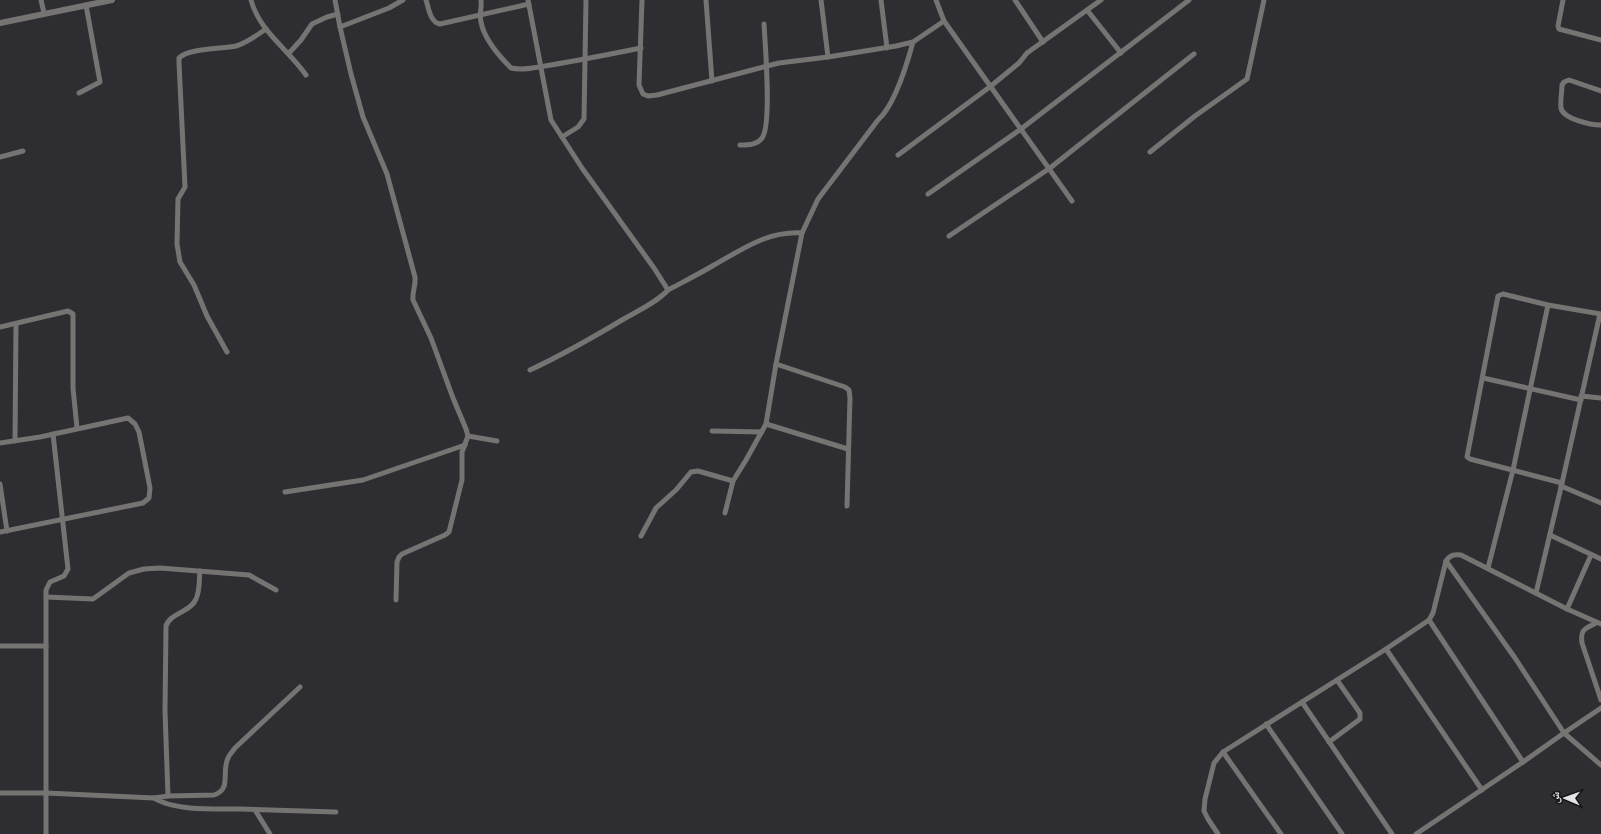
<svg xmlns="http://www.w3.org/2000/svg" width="1601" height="834" viewBox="0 0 1601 834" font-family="'Source Serif 4','Noto Naskh Arabic',serif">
	<rect width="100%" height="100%" fill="#2e2d31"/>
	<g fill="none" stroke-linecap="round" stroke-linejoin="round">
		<g stroke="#767373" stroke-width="5">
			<path d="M41,0L44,13"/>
			<path d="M251,0C259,31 288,49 306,75"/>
			<path d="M335,0L340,27L351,74L363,117L387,174L415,277C416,285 412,292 413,300L431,338L453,398L466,429L468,436L462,452V480L449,532L445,535L402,554L399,557L397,562L396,600"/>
			<path d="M426,0C429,9 430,22 440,24L529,4"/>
			<path d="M481,0C482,7 479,15 481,22C484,39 499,56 511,68C523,71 538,67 551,65C581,60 611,54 641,48"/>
			<path d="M528,0L551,120L582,168L654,268L668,290C656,303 637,311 622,320C592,338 562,355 530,370"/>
			<path d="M642,0L639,85L643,94L648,96L657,95L779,63L828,57L896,46L913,42L944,21"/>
			<path d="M706,0L712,81"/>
			<path d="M821,0L828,57"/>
			<path d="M881,0L887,48"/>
			<path d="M936,0L944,21L1072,201"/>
			<path d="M1015,0L1043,42"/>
			<path d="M1563,0L1558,26L1559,29L1601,40"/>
			<path d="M1087,10L1121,53"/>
			<path d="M340,27L389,8L403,0"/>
			<path d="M289,53L301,40L312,24L327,17L338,14"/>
			<path d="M1601,91L1569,80L1564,82L1562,85C1562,92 1560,101 1561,108C1563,119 1591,125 1601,125"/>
			<path d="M79,93L100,82L86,5"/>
			<path d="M562,137L578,127L584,119L586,0"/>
			<path d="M740,145C748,145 757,145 762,138C772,126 765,42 764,24"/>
			<path d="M1150,152L1195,116L1247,79L1264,0"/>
			<path d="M898,155L991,86L1019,63L1027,53L1101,0"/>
			<path d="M0,157L23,151"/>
			<path d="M928,194L1021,129L1189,0"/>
			<path d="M949,236L1050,168L1194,54"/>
			<path d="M668,290C683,282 699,274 714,265C743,249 767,231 802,233"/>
			<path d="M1600,314L1562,483L1470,459L1467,457L1498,296L1503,294L1548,305L1601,314"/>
			<path d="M0,327L68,311L73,314V388L77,428"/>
			<path d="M227,352L207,316L194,285L180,262L177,244L178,199L185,187L179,63V58C188,48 223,49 236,46C247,43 257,35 266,29"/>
			<path d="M776,364L845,387L849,390L850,398L847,506"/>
			<path d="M1483,378L1581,400"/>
			<path d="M1581,396L1601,398"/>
			<path d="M766,424L848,449"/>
			<path d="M712,431L762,432"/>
			<path d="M468,436L497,441"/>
			<path d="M15,441L16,324"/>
			<path d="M0,443L40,437L128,418L135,424L139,432L150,488L149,498L143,503L0,532"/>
			<path d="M0,484L7,531"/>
			<path d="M1561,486L1601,503"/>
			<path d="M285,492L363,480L465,445"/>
			<path d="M725,513L733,481L746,460L766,424L776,364L802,233L818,199L878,120C895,105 907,64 913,42"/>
			<path d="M1550,535L1601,559"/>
			<path d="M641,536L656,508L676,490L691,472L698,471L733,481"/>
			<path d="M1488,568L1513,470L1548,305"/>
			<path d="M1536,593L1562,483"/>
			<path d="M46,597L93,599L129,573L144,569L160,568L249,575L276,590"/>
			<path d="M1567,609L1591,555"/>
			<path d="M1429,620L1523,762L1564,733L1515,658L1446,561"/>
			<path d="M1596,623C1585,629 1580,629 1582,643L1601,700"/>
			<path d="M0,646H46"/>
			<path d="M1386,649L1482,790"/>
			<path d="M1302,702L1392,834"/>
			<path d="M1601,708L1564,733L1601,765"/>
			<path d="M1266,724L1342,834"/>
			<path d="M1329,742L1360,719V713L1337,680"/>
			<path d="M1223,752L1281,834"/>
			<path d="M0,793H46L154,798L168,796L214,795C232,789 221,773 228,758C229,755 233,751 235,748L300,687"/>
			<path d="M168,796L165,711L166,626C170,613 191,612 196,599C200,591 199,580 200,571"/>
			<path d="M154,798C174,811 216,809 241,809C272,810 304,811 336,812"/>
			<path d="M255,810L270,834"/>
			<path d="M46,834V590L50,582L64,576L68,569L53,434"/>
			<path d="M1218,834L1208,819L1204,811L1205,799L1214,763L1223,752L1386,649L1429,620L1433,613L1446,561C1450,555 1454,554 1461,555L1567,609L1601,624"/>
			<path d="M1416,834L1523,762"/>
		</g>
		<path stroke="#767373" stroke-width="6" d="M0,23L112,0"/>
	</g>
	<g transform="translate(1565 798) rotate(272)" stroke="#161617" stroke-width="3" paint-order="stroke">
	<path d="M0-3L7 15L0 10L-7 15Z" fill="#e4e3e6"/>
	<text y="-6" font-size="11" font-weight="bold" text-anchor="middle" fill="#e4e3e6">ش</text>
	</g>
</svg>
